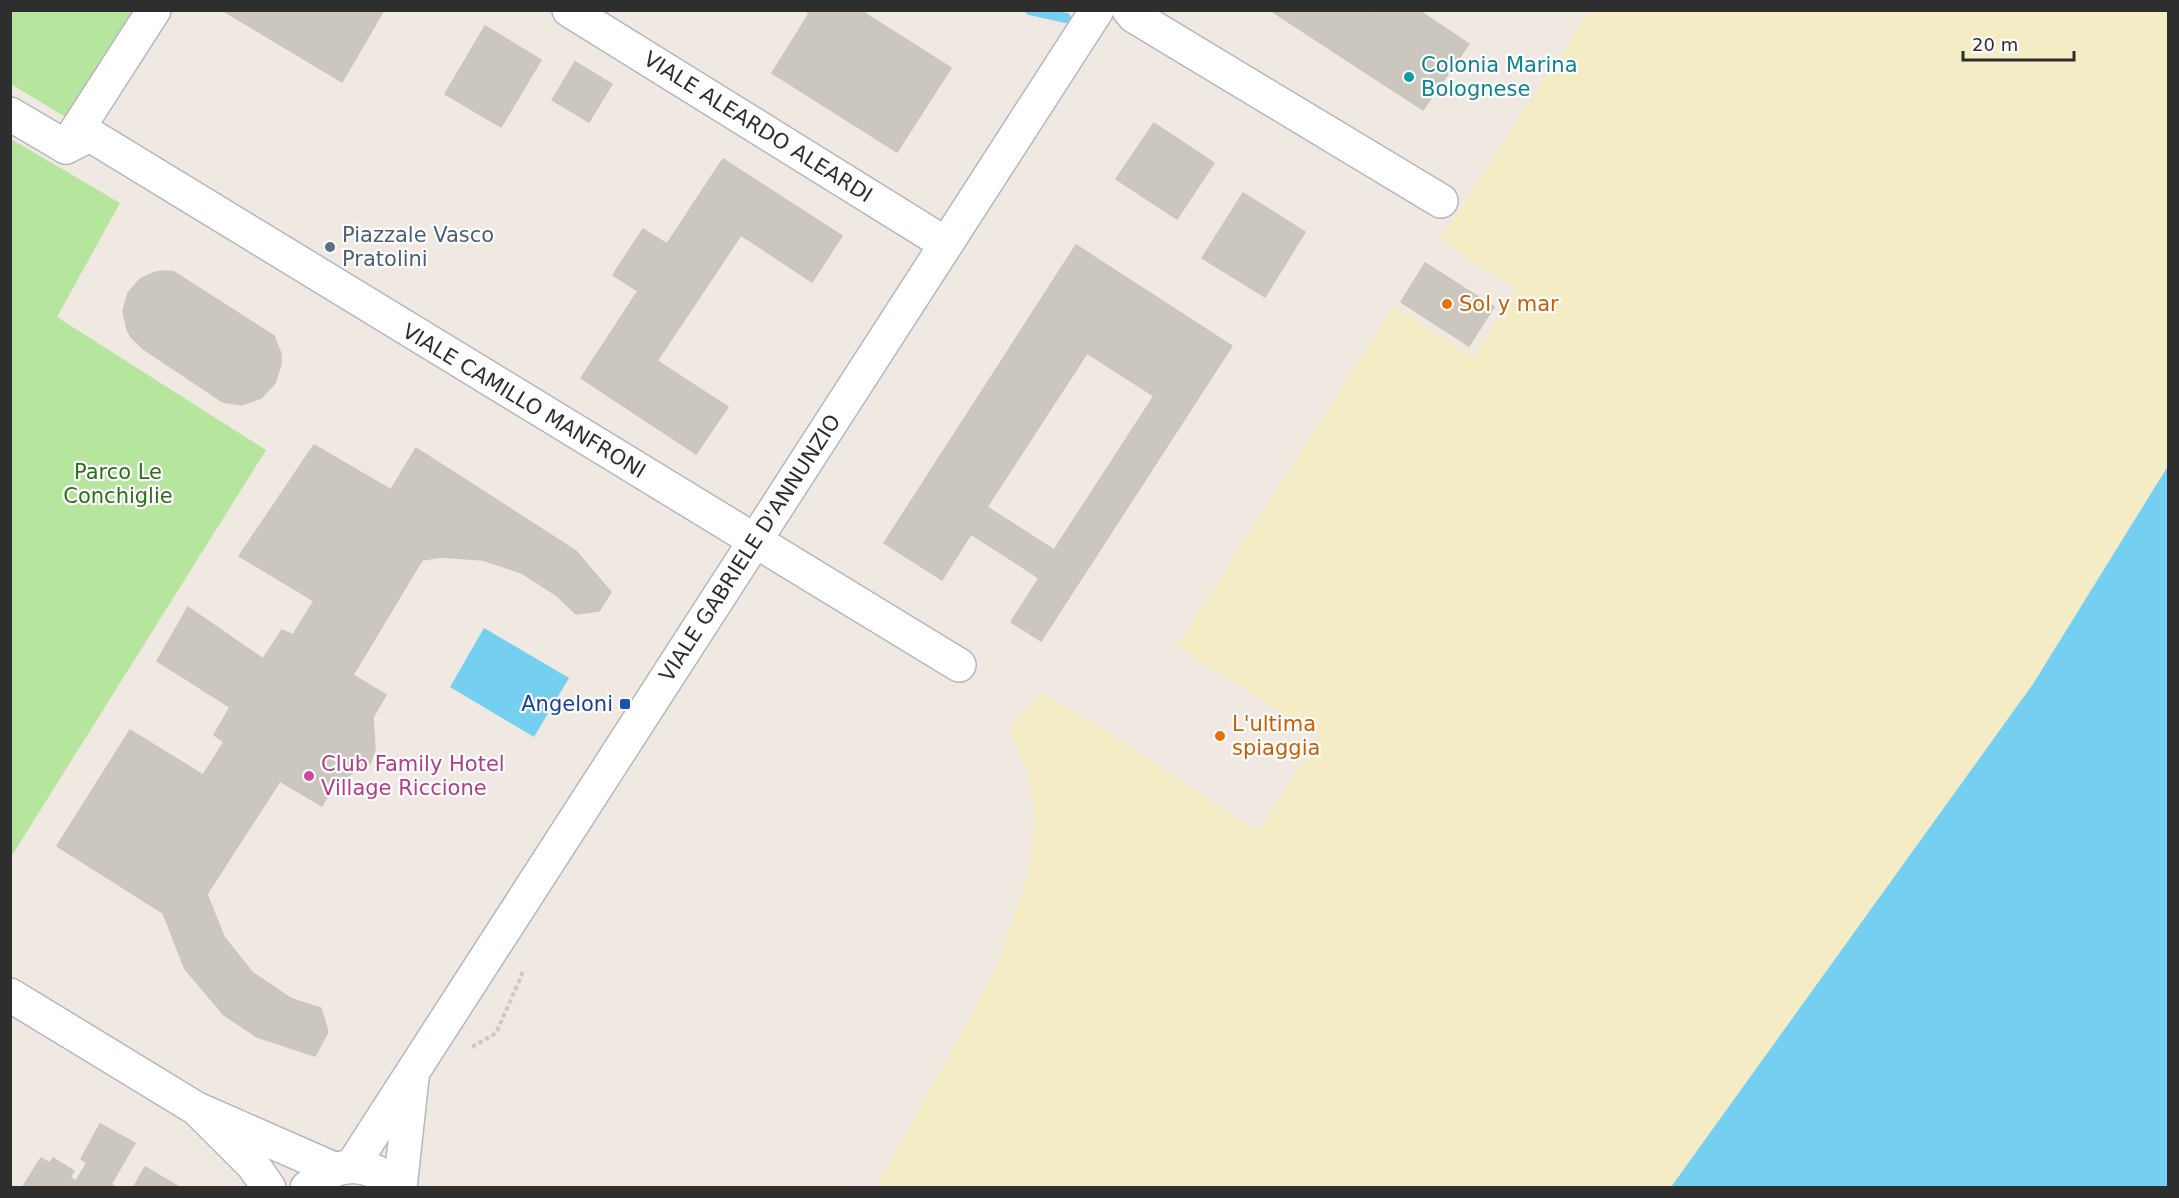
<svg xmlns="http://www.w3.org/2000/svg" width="2179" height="1198" viewBox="0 0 2179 1198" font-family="'DejaVu Sans',sans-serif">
	<rect width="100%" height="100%" fill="#efe9e1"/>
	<g fill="#b6e59e">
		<path d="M10,11H148L77,124L11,84Z"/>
		<path d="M11,139L120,203L57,317L266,450L11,857Z"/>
	</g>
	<path fill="#f3ecc5" d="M1589,11H2168V466L2033,684L1671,1187L876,1188L996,969L1028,874L1035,819L1027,769L1009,730L1041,692L1114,736L1258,832L1319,737L1177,646L1394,306L1473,358L1516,289L1440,240Z"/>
	<g fill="#75cff0">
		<path d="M2168,466V1187H1671L2033,684Z"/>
		<path d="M484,628L569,678L534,737L450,687Z"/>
	</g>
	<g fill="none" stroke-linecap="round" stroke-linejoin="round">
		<path stroke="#75cff0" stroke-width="10" d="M1030,10L1066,18"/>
	</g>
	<g fill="#cbc7bf" stroke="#cbc5ba" stroke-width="1.5" fill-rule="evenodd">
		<path d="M222,10H384L342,82Z"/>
		<path d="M804,10H860L951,68L897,152L772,73L809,14Z"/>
		<path d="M1270,10H1371L1374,13L1376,10H1418L1469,44L1423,110Z"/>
		<path d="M485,26L541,60L501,127L445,94Z"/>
		<path d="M575,62L612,84L589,122L552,100Z"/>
		<path d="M1154,123L1214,163L1177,219L1116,179Z"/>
		<path d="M723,159L842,236L812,282L741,235L657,361L728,407L696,454L581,378L638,291L613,275L643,229L667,244Z"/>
		<path d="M1243,193L1305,232L1265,297L1202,258Z"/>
		<path d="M1076,245L1232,346L1041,641L1011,622L1039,578L971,534L942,580L884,543ZM1087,353L1154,396L1054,550L987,507Z"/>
		<path d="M1425,263L1494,307L1469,346L1401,302Z"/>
		<path d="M165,271L174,272L274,336L281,354V364L275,383L261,398L242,405L223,402L142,348L131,337L127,329L123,311L128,293L140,279L156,272Z"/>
		<path d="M314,445L391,490L416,448L576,551L611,592L599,611L576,614L556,595L522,573L483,560L441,557L422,560L353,675L386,695L373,717L375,751L369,765L336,782L322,806L280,781L207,894L224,937L253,973L292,999L321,1008L328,1032L315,1056L257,1037L224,1015L185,969L163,913L57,846L130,730L203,775L224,742L214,735L230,707L157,661L188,607L263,659L282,630L293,635L314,601L239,556Z"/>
		<path d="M100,1124L135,1143L111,1184L117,1188H22L41,1158L50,1163L53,1158L74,1171L70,1177L76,1181L87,1163L81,1159Z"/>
		<path d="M145,1167L181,1188H133Z"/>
	</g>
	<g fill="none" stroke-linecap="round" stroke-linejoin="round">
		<defs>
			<g id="minor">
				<path d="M569,10L946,244"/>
				<path d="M1129,10L1134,16L1441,201"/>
				<path d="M10,114L66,147L90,135L959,665"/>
				<path d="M66,147L154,10"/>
				<path d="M10,995L197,1109"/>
				<path d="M352,1166L1097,10"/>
				<path d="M269,1188L253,1165L197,1109L334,1169"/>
				<path d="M307,1188C336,1160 369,1159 397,1188"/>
				<path d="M400,1188L412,1078"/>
			</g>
		</defs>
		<use href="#minor" stroke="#b4b7c1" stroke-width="36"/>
		<path stroke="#c9c9c9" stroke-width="4" stroke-dasharray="4.5 3" stroke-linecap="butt" d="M472,1047L496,1033L521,977L523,969"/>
		<use href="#minor" stroke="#fff" stroke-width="33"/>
	</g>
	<circle fill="#0f9aa8" stroke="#fff" stroke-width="2" cx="1409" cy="77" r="6"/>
	<circle fill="#5c6f8a" stroke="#fff" stroke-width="2" cx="330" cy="247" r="6"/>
	<g fill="#e8710a" stroke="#fff" stroke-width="2">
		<circle cx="1447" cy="304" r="6"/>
		<circle cx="1220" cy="736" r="6"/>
	</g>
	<rect fill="#1a4fb4" stroke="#fff" stroke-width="2" x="619" y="698" width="12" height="12" rx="3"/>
	<circle fill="#d1479c" stroke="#fff" stroke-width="2" cx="309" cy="776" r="6"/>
	<g text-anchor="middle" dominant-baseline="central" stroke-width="4.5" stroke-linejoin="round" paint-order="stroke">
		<g font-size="21" fill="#0d838f" stroke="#fff" text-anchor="start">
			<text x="1421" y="65">Colonia Marina<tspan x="1421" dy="24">Bolognese</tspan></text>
		</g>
		<g font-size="21" fill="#2e2e2e" stroke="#fff">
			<text transform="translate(758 127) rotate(32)">VIALE ALEARDO ALEARDI</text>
			<text transform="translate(524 401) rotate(31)">VIALE CAMILLO MANFRONI</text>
			<text transform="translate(750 548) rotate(-57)">VIALE GABRIELE D'ANNUNZIO</text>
		</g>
		<g font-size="21" fill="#4e5e75" stroke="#fff" text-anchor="start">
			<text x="342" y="235">Piazzale Vasco<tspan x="342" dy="24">Pratolini</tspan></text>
		</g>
		<g font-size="21" fill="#c56008" stroke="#fff" text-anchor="start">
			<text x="1459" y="304">Sol y mar</text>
			<text x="1232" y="724">L'ultima<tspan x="1232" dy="24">spiaggia</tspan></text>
		</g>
		<g font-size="21" fill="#2c6e1b" stroke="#fff">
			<text x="118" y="472">Parco Le<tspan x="118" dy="24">Conchiglie</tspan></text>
		</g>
		<g font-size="21" fill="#164399" stroke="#fff" text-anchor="end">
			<text x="613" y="704">Angeloni</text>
		</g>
		<g font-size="21" fill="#b23c85" stroke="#fff" text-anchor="start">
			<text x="321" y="764">Club Family Hotel<tspan x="321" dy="24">Village Riccione</tspan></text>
		</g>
	</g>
	<rect width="2179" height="1198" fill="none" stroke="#2e2e2e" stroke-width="24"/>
	<path d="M1963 51v9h111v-9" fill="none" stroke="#2e2e2e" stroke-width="3"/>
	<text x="1972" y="51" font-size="18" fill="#2e2e2e" stroke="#ffffff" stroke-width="4.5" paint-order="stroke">20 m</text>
</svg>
